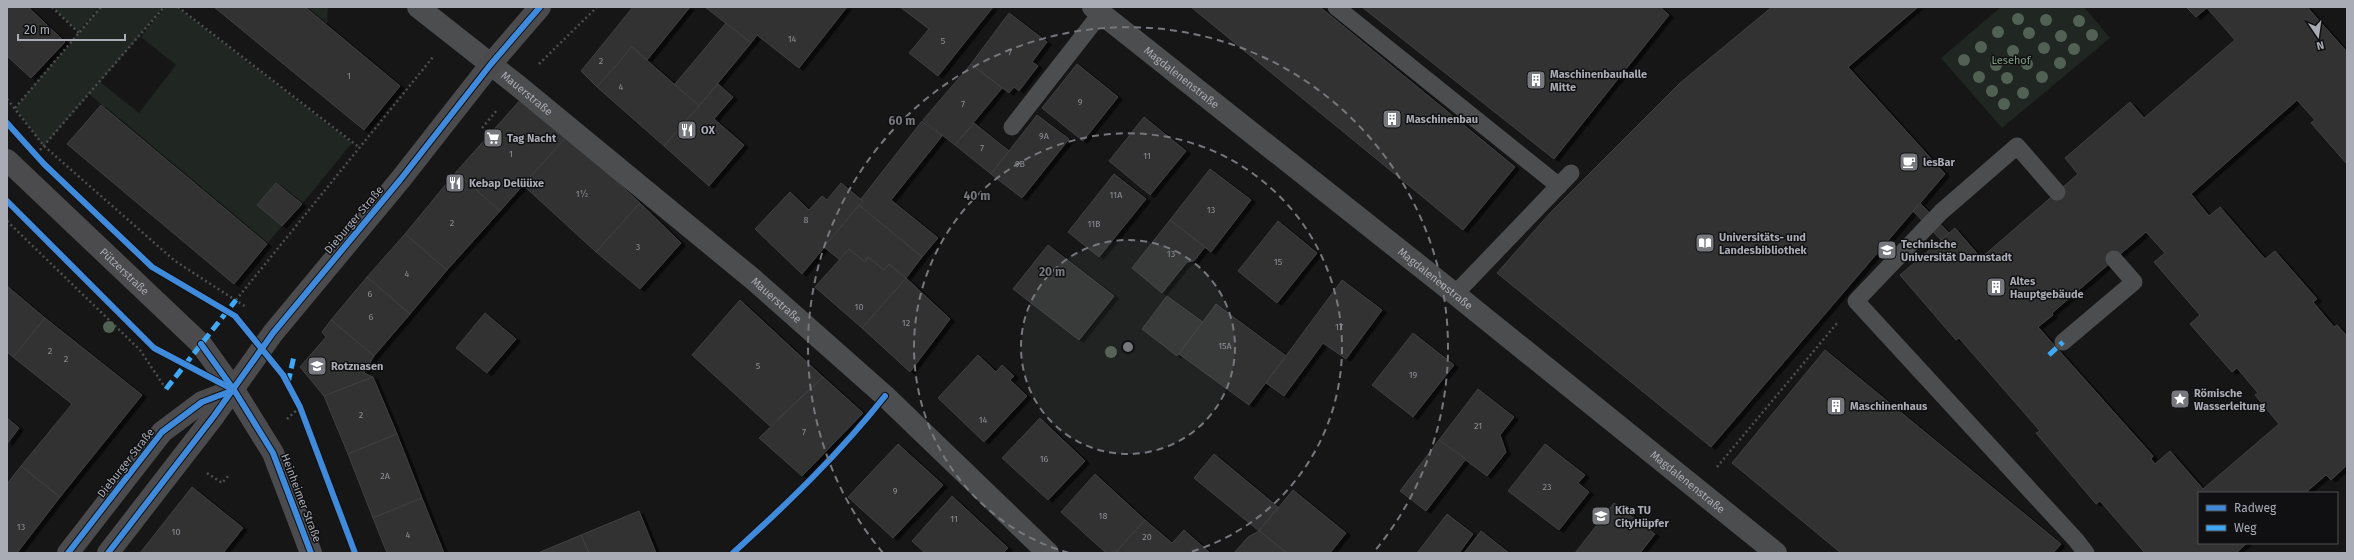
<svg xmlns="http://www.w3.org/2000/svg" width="2354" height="560" viewBox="0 0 2354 560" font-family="'Fira Sans',sans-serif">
	<defs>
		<filter id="shadow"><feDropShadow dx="4.5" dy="2.5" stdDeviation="0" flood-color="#0009"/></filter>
	</defs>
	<rect width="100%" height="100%" fill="#161616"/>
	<g fill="#202621">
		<path d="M53,7H99L78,32Z"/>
		<path d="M100,7H164L100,82L139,113L176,65L141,37L165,7H177L352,143L302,204L276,183L257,205L282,226L267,244L89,94L44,146L15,108Z"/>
		<path d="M305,7H328L327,25Z"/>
		<path d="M2001,7H2084L2110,38L2002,128L1941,58Z"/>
	</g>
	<g fill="#323233" stroke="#3f4042" fill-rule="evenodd" filter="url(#shadow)">
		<path d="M7,7H28L65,42L31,78L7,56Z"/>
		<path d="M214,7H305L400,86L364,130Z"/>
		<path d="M633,7H690L647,60L632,47L597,87L581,71Z"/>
		<path d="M705,7H847L799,68L757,35L751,43Z"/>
		<path d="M900,7H993L938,76L909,53L929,29Z"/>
		<path d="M1191,7H1320L1515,167L1463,230Z"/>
		<path d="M1362,7H1660L1669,15L1554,159Z"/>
		<path d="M1772,7H1918L1848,67L1945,174L1711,447L1497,273L1550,213L1680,83Z"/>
		<path d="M2186,7H2208L2196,17Z"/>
		<path d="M2208,7H2307L2347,52V164L2311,123L2315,120L2297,100L2191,194L2209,216L2220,207L2265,259L2275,251L2317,299L2313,302L2334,327L2337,325L2347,336V465L2331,480L2326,475L2305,493H2199V543H2247L2236,553H2145L2100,501L2096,504L2036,433L2040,431L1959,338L1956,340L1900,275L1955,228L1981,258L2078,174L2065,158L2130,102L2144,118L2235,40L2207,8ZM2146,232L2165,253L2154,262L2200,315L2190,324L2232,372L2237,368L2258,393L2255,395L2279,424L2203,489L2170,451L2155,464L2151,459L2153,456L2038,327L2053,315L2052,313Z"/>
		<path d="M1009,13L1047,42L1032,62L1038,66L1019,91L1014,87L1009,93L971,64Z"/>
		<path d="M726,23L751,43L699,106L675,84Z"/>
		<path d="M632,47L699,106L664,146L597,87Z"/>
		<path d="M971,64L1002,88L955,145L923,120Z"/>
		<path d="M1077,64L1118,97L1083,141L1042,108Z"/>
		<path d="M718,84L733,97L714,119L744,145L709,186L664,146Z"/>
		<path d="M522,98L567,136L500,211L456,172Z"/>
		<path d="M101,105L267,244L234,284L67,144Z"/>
		<path d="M1037,115L1069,139L1022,198L991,174Z"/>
		<path d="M1144,117L1186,151L1150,195L1109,161Z"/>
		<path d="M922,121L942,136L891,200L938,238L922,257L859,205L863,201L861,199Z"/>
		<path d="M974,123L1009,151L991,174L955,145Z"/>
		<path d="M567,136L640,203L596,252L523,185Z"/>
		<path d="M1210,169L1251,200L1211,252L1170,220Z"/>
		<path d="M456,172L500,211L447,270L405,234Z"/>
		<path d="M1114,174L1146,199L1099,257L1068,232Z"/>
		<path d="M276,183L302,204L282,226L257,205Z"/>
		<path d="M841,183L863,201L802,274L755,229L790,192L809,210L822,196L827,200Z"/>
		<path d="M640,203L681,243L640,289L596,252Z"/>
		<path d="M1920,203L1949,233L1941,240L1913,211Z"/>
		<path d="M859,205L922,257L906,278L889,264L884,270L868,257L865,262L849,249L840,260L824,247Z"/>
		<path d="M1170,220L1205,247L1194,261L1187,262L1162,293L1132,268Z"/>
		<path d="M1278,221L1317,253L1277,303L1238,271Z"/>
		<path d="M405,234L447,270L410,314L367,277Z"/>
		<path d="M1048,245L1114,296L1079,340L1013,289Z"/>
		<path d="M849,249L865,262L868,257L884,270L889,264L906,278L862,328L815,287Z"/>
		<path d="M367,277L410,314L374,356L331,320Z"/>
		<path d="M906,278L950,319L910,372L862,328Z"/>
		<path d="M1342,280L1382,310L1346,359L1323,343L1284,396L1266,383Z"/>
		<path d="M7,286L45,318L13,357L7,352Z"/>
		<path d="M1167,296L1203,322L1177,356L1142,329Z"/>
		<path d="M740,300L823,377L770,426L692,355Z"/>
		<path d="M1216,304L1286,356L1249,405L1179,354Z"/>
		<path d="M485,313L516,339L487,373L456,348Z"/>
		<path d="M45,318L142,395L60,497L21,466L72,404L13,357Z"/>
		<path d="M331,320L374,356L364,373L373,377L324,396L300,367L326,337L322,332Z"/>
		<path d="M1413,333L1454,365L1413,417L1372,385Z"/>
		<path d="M1825,350L2061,544L2053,553H1841L1732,463Z"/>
		<path d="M978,355L996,372L1002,365L1014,376L1010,380L1027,396L984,442L938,398Z"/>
		<path d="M373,377L397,434L348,454L324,396Z"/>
		<path d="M823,377L863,413L802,476L759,438Z"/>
		<path d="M1478,389L1514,417L1500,435L1506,452L1487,476L1439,440Z"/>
		<path d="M7,418L19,428L7,444Z"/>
		<path d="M1040,418L1085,461L1048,500L1002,458Z"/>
		<path d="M397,434L422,498L373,518L348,454Z"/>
		<path d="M1439,440L1466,459L1426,511L1400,491Z"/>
		<path d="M898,444L943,485L893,538L848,497Z"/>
		<path d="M1545,444L1585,475L1578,483L1589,492L1559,530L1508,491Z"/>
		<path d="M1214,454L1278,507L1259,531L1194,478Z"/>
		<path d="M21,466L60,497L17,553H7V484Z"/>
		<path d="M1095,474L1145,520L1115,553H1106L1061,512Z"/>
		<path d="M192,487L243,528L223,553H140Z"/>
		<path d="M1293,490L1346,533L1330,553H1287L1259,531Z"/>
		<path d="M952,496L1008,548L1003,553H925L912,541Z"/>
		<path d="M422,498L444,553H387L373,518Z"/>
		<path d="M1614,503L1655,534L1640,553H1575Z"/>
		<path d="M639,511L656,553H589L581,535Z"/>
		<path d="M1447,514L1473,534L1459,553H1417Z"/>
		<path d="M1145,520L1172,543L1184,530L1210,553H1115Z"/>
		<path d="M1259,531L1287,553H1234L1248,537Z"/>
		<path d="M1481,531L1509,553H1464Z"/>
		<path d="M581,535L589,553H538Z"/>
	</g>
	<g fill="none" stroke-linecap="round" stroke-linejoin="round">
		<g stroke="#4d4e51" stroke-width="2.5" stroke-dasharray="2 3" stroke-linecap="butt">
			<path d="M52,7L79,33"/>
			<path d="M178,7L360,148"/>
			<path d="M539,64L597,7"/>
			<path d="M7,99L44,146L175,261L246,307"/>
			<path d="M15,108L101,7"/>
			<path d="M482,128L498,109"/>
			<path d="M40,150L164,7"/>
			<path d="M7,221L140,350L166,389L164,391"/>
			<path d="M236,300L433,57"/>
			<path d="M287,419L300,407"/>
			<path d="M1717,467L1838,322"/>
			<path d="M207,473L222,483L230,474"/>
		</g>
		<g stroke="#4c4d4f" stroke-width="17">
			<path d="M1336,7L1559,186"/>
			<path d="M1012,127L1101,13"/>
			<path d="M2057,192L2017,146L1941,212L1856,301L2076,540L2086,553"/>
			<path d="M1455,294L1571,173"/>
			<path d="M2063,342L2134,282L2114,259"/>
		</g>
		<g stroke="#4c4d4f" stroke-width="22">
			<path id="s1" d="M418,7L517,85L754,280L885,396L1048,553"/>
			<path id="s2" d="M1093,7L1455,294L1776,553"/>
		</g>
		<g stroke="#4b4b4d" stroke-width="22">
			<path id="s3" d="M7,160L201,344L234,390L273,453L311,553"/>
			<path d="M68,553L162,432L202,402L234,390"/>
			<path d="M108,553L214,416L273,333L400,180L491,64L540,7"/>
		</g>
		<g stroke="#3fa9f5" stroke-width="5" stroke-dasharray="10 5" stroke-linecap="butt">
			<path d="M2049,355L2063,342"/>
			<path d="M288,383L294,356"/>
			<path d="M166,389L236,300"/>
		</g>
		<defs>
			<g id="cycleway">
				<path d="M7,123L44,164L152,267L235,316L283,375L300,407L355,553"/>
				<path d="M7,201L154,348L234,390"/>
				<path d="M201,344L234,390L273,453L311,553"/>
				<path d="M68,553L162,432L202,402L234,390"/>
				<path d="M108,553L214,416L273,333L400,180L491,64L540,7"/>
				<path d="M733,553C787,504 840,453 885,396"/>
			</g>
		</defs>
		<use href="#cycleway" stroke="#101012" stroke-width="8"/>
		<use href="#cycleway" stroke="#408adc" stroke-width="6"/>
	</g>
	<g fill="#516153">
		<circle cx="2018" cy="19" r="6"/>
		<circle cx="2046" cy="20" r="6"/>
		<circle cx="2079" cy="21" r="6"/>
		<circle cx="1998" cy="32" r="6"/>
		<circle cx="2029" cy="33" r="6"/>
		<circle cx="2092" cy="35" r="6"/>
		<circle cx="2061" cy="36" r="6"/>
		<circle cx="1981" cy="47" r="6"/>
		<circle cx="2044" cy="48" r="6"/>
		<circle cx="2074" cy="49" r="6"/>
		<circle cx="2013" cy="51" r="6"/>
		<circle cx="1964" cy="60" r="6"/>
		<circle cx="2060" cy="63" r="6"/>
		<circle cx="2027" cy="64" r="6"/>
		<circle cx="1996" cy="65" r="6"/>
		<circle cx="1979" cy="77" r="6"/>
		<circle cx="2042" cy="77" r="6"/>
		<circle cx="2007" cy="78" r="6"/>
		<circle cx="1992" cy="91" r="6"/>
		<circle cx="2023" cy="93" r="6"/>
		<circle cx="2004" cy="104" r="6"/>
		<circle cx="109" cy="327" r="6"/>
		<circle cx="1111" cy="352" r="6"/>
	</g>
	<circle cx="1128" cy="347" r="107" fill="#76787d" fill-opacity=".12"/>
	<g fill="none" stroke="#76787d" stroke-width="2" stroke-dasharray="7 5">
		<circle cx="1128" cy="347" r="107"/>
		<path d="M1069 553A214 214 0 1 1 1187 553"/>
		<path d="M883 553A320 320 0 1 1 1373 553"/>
	</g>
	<defs>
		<symbol id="building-square" viewBox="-11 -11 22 22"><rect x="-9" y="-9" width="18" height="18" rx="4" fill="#76787d" stroke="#101012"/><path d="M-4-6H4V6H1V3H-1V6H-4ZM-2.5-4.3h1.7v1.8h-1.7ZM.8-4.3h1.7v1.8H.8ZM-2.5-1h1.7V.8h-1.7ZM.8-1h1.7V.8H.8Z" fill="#fff"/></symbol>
		<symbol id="restaurant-square" viewBox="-11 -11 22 22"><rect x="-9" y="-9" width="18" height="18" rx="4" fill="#76787d" stroke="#101012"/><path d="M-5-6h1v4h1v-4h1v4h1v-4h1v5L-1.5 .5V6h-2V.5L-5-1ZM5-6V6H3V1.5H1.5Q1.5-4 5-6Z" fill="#fff"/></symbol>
		<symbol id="supermarket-square" viewBox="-11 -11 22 22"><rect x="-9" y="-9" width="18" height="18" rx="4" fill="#76787d" stroke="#101012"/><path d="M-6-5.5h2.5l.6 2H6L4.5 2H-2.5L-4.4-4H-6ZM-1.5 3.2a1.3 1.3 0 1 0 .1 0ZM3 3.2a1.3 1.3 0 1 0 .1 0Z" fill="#fff"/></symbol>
		<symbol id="cafe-square" viewBox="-11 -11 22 22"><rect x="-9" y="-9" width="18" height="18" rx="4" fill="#76787d" stroke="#101012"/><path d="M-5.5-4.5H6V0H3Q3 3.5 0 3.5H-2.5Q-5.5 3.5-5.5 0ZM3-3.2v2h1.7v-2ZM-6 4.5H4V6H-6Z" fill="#fff"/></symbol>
		<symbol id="library-square" viewBox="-11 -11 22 22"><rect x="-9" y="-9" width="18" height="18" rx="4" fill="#76787d" stroke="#101012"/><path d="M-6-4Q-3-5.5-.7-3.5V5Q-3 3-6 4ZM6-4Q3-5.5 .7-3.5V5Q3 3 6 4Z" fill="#fff"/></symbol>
		<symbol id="university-square" viewBox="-11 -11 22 22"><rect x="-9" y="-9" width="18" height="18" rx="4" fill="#76787d" stroke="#101012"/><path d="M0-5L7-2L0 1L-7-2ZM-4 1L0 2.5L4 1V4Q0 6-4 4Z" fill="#fff"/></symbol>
		<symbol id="school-square" viewBox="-11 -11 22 22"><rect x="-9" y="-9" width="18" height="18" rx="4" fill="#76787d" stroke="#101012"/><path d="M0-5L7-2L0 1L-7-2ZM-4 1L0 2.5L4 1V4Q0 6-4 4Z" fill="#fff"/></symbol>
		<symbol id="sight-square" viewBox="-11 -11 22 22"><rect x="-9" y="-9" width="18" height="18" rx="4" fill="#76787d" stroke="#101012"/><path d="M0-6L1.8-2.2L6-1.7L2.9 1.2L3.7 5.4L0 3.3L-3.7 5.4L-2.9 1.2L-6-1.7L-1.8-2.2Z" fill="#fff"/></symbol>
	</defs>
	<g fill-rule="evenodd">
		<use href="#building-square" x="1525" y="69" width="22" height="22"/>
		<use href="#building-square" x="1381" y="108" width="22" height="22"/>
		<use href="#restaurant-square" x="676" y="119" width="22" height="22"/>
		<use href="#supermarket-square" x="482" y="127" width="22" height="22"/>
		<use href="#cafe-square" x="1898" y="151" width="22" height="22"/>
		<use href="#restaurant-square" x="444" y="172" width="22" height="22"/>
		<use href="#library-square" x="1694" y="232" width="22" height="22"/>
		<use href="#university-square" x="1876" y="239" width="22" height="22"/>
		<use href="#building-square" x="1985" y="276" width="22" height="22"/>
		<use href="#school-square" x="306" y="355" width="22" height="22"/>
		<use href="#sight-square" x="2169" y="388" width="22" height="22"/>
		<use href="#building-square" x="1825" y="395" width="22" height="22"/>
		<use href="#school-square" x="1590" y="505" width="22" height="22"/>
	</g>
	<g text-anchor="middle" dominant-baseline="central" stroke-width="3" stroke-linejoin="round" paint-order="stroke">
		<g font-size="9" fill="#8b8e94">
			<text x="792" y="39">14</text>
			<text x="943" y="41">5</text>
			<text x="1010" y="52">7</text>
			<text x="601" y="61">2</text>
			<text x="349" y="76">1</text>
			<text x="621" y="87">4</text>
			<text x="1080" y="102">9</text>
			<text x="963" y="104">7</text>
			<text x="1044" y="136">9A</text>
			<text x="982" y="148">7</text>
			<text x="511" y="154">1</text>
			<text x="1147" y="156">11</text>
			<text x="1020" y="164">9B</text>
			<text x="582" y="194">1½</text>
			<text x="1116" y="195">11A</text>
			<text x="1211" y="210">13</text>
			<text x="806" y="220">8</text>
			<text x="452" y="223">2</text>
			<text x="1094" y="224">11B</text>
			<text x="638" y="247">3</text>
			<text x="1171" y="254">13</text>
			<text x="1278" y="262">15</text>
			<text x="407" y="274">4</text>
			<text x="370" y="294">6</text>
			<text x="859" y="307">10</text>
			<text x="371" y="317">6</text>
			<text x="906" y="323">12</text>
			<text x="1339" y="327">17</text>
			<text x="1225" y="346">15A</text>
			<text x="50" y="351">2</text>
			<text x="66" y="359">2</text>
			<text x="758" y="366">5</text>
			<text x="1413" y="375">19</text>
			<text x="361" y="415">2</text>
			<text x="983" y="420">14</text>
			<text x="1478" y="426">21</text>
			<text x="804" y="432">7</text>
			<text x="1044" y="459">16</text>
			<text x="385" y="476">2A</text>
			<text x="1547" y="487">23</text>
			<text x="895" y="491">9</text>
			<text x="1103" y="516">18</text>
			<text x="954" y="519">11</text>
			<text x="21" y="527">13</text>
			<text x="176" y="532">10</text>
			<text x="408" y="535">4</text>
			<text x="1147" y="537">20</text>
		</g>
		<g font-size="11" fill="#829e85" stroke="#101012">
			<text x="2011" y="60">Lesehof</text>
		</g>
		<g font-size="11" font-weight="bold" fill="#a9acb5" stroke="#101012" text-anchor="start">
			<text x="1550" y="74">Maschinenbauhalle<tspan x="1550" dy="13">Mitte</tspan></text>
			<text x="1406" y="119">Maschinenbau</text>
			<text x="701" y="130">OX</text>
			<text x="507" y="138">Tag Nacht</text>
			<text x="1923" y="162">lesBar</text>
			<text x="469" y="183">Kebap Delüüxe</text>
			<text x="1719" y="237">Universitäts- und<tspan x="1719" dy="13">Landesbibliothek</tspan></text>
			<text x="1901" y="244">Technische<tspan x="1901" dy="13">Universität Darmstadt</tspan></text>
			<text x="2010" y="281">Altes<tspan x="2010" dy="13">Hauptgebäude</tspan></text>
			<text x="331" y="366">Rotznasen</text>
			<text x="2194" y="393">Römische<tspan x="2194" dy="13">Wasserleitung</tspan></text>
			<text x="1850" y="406">Maschinenhaus</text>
			<text x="1615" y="510">Kita TU<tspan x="1615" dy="13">CityHüpfer</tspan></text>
		</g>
		<g font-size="11" fill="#a9acb5" stroke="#101012">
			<text stroke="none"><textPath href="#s2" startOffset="113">Magdalenenstraße</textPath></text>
			<text stroke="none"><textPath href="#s1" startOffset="139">Mauerstraße</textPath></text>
			<text transform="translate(354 220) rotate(-50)">Dieburger Straße</text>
			<text stroke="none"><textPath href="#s3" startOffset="162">Pützerstraße</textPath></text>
			<text stroke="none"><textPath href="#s2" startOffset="437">Magdalenenstraße</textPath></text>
			<text stroke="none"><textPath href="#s1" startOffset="463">Mauerstraße</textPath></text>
			<text transform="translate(126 463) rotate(-52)">Dieburger Straße</text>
			<text stroke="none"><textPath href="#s2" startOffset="761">Magdalenenstraße</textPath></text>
			<text transform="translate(301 498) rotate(69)">Heinheimer Straße</text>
		</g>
	</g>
	<circle cx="1128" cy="347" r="6" fill="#76787d" stroke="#101012" stroke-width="2"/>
	<g font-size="12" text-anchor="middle" font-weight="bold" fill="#76787d" stroke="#101012" stroke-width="3" stroke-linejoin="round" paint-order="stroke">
		<text x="902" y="125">60 m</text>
		<text x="977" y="200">40 m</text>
		<text x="1052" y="276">20 m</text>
	</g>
	<rect width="2354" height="560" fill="none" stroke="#a9acb5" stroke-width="16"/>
	<rect x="2198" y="492" width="140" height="52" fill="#101012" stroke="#4d4e53"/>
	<rect x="2206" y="505" width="20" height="6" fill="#408adc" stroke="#4d4e53"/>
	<text x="2234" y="512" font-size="12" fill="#a9acb5">Radweg</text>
	<rect x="2206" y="525" width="20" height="6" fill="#3fa9f5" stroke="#4d4e53"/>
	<text x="2234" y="532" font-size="12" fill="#a9acb5">Weg</text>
	<g transform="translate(2318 36) rotate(167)" stroke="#101012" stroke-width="3" paint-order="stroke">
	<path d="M0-3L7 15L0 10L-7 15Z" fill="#a9acb5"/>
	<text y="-6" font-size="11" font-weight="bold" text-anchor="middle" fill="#a9acb5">N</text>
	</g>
	<path d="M18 34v6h107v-6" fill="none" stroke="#a9acb5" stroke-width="2"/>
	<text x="24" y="34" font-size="12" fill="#a9acb5" stroke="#101012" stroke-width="3" paint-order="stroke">20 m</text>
</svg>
